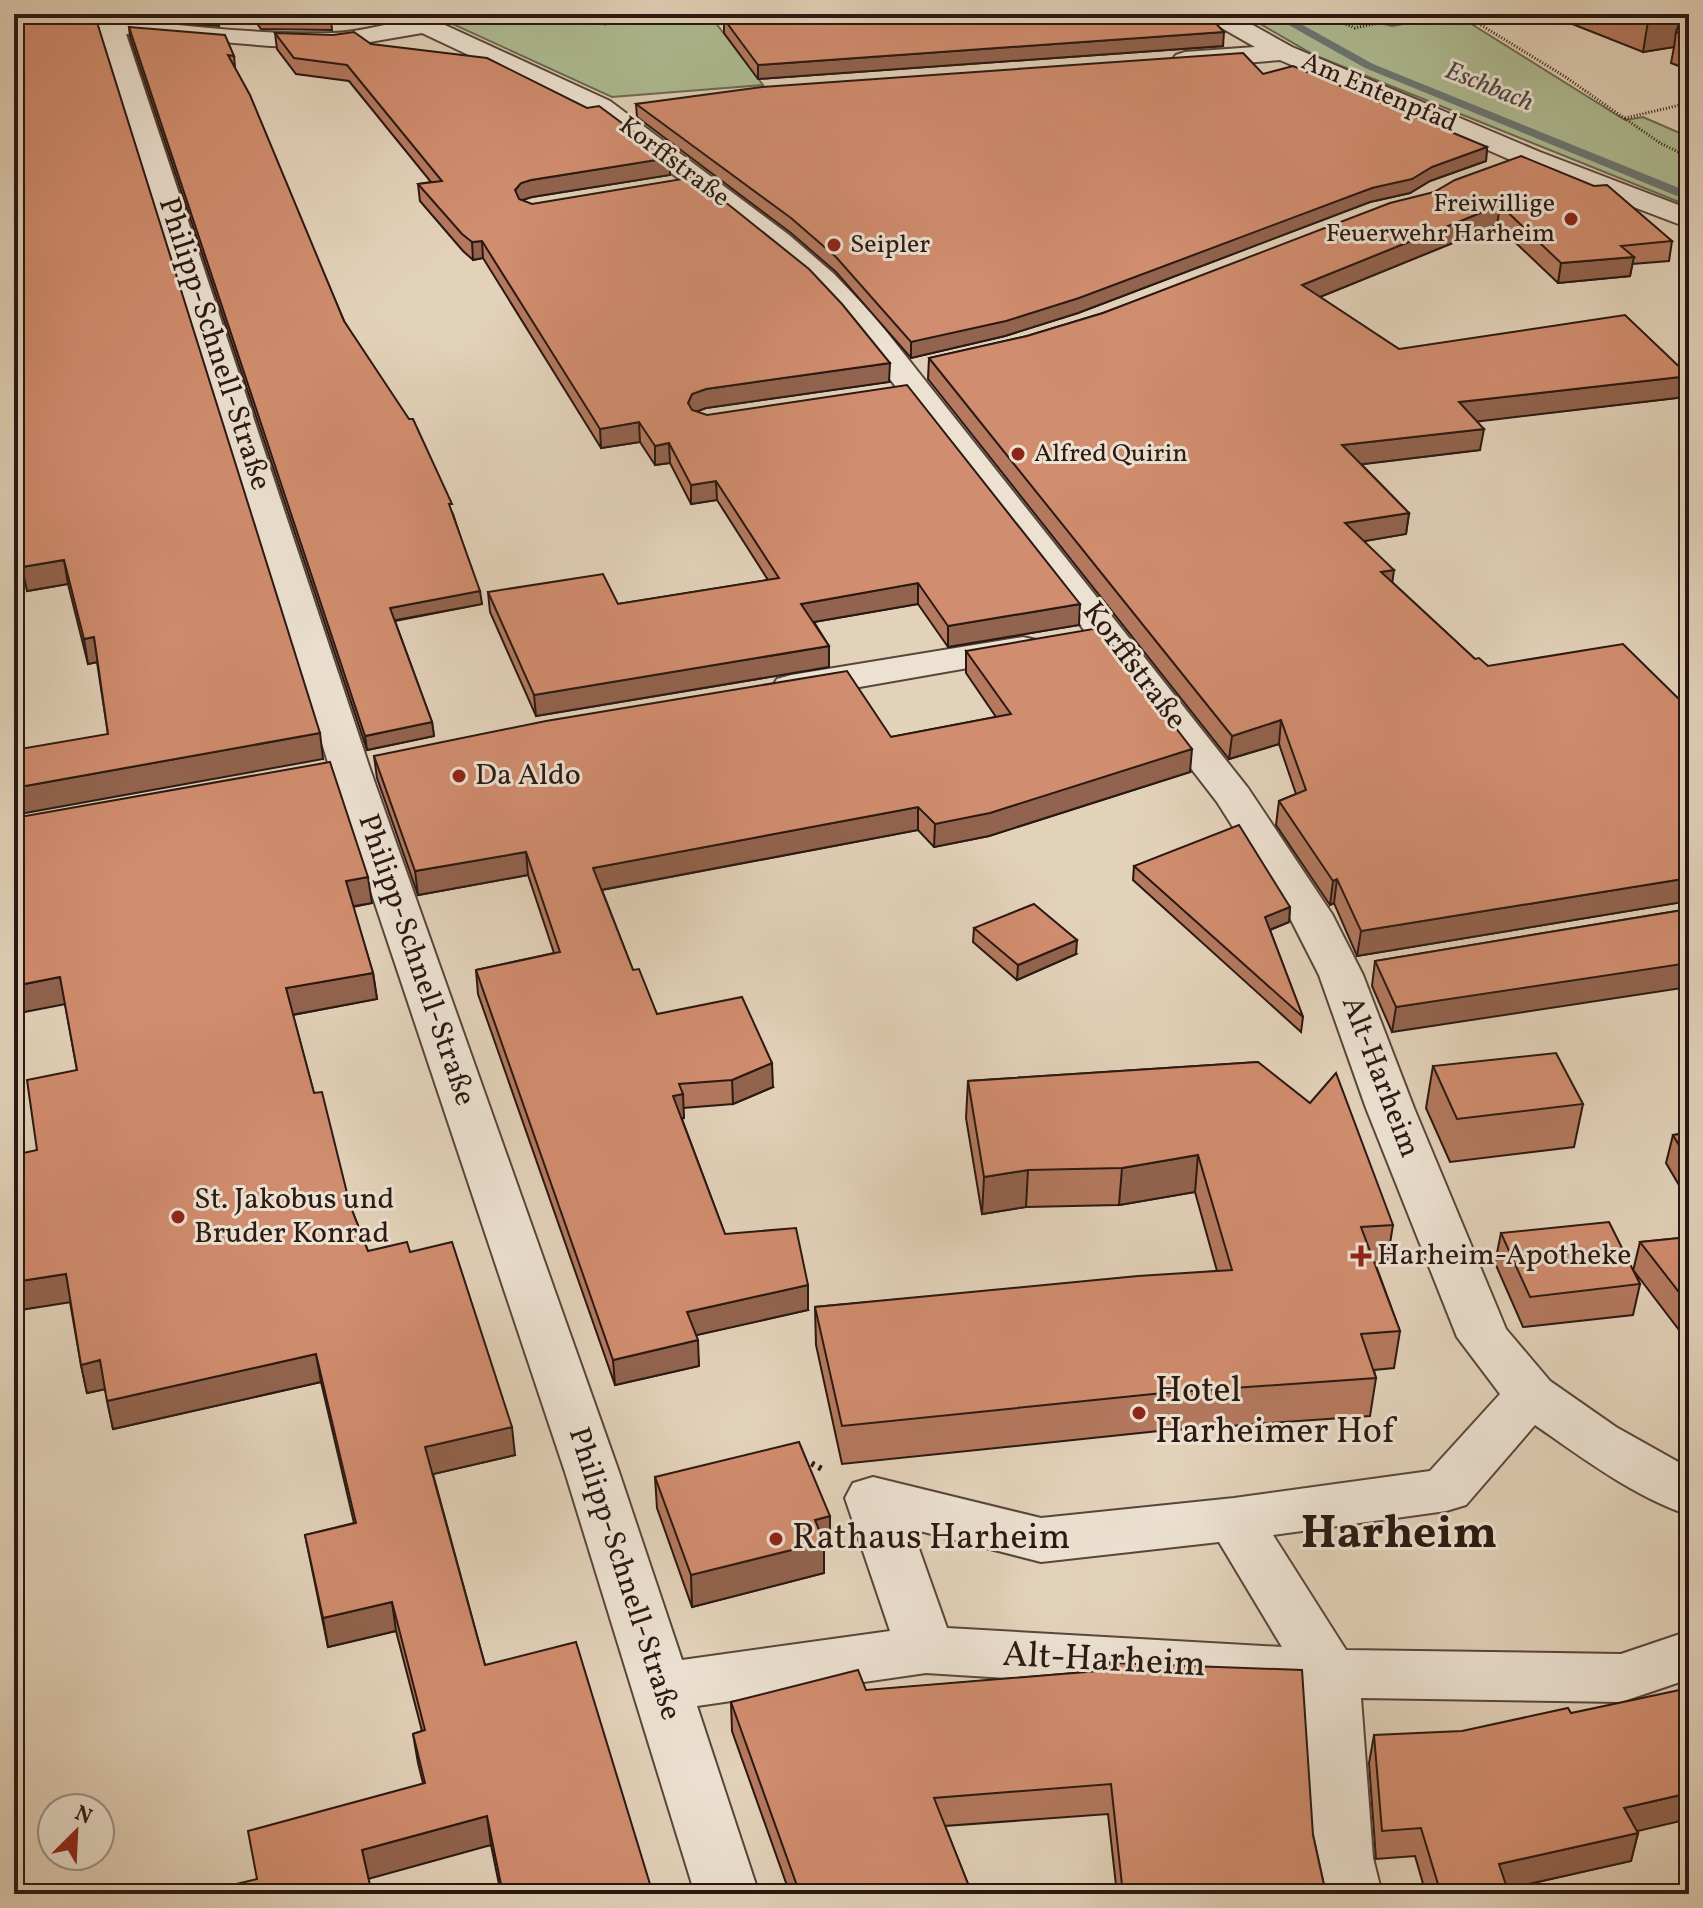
<svg xmlns="http://www.w3.org/2000/svg" width="1703" height="1908" viewBox="0 0 1703 1908" font-family="Vollkorn,serif">
	<rect width="100%" height="100%" fill="#e3d2ba"/>
	<filter id="stains"><feTurbulence type="fractalNoise" baseFrequency=".0025" numOctaves="4"/><feColorMatrix values="0 0 0 0 .2 0 0 0 0 .09 0 0 0 0 .02 0 0 0 .5 -.17"/></filter>
	<radialGradient id="worn" r=".72"><stop offset=".6" stop-color="#630" stop-opacity="0"/><stop offset="1" stop-color="#630" stop-opacity=".3"/></radialGradient>
	<g fill="#afbd94" stroke="#6c6a53" stroke-width="2">
		<path d="M431,14H709L763,85L612,97Z"/>
		<path d="M1243,14H1333L1358,23L1372,21L1392,26L1457,15L1625,120L1643,117L1689,137V206L1314,55Z"/>
	</g>
	<g fill="none" stroke-linecap="round" stroke-linejoin="round">
		<path fill="#6b7775" fill-rule="evenodd" d="M1269,14H1283L1373,64L1689,192V201L1365,68Z"/>
		<defs>
			<g id="minor">
				<path d="M14,14C120,14 226,36 332,33C354,33 377,26 399,22L389,14H421L610,101L789,235L834,274L874,316L1248,788L1332,914L1363,975L1414,1108L1506,1329L1550,1381L1616,1427L1689,1468V1515C1636,1498 1581,1457 1535,1425L1466,1505L1446,1511L1273,1535L1346,1650L1621,1654L1689,1631V1679L1621,1702L1361,1698L1373,1858L1382,1894H1318L1311,1858L1301,1696L926,1673L697,1706L759,1894H695L565,1472L330,769L100,32L14,24ZM422,33L592,113L769,247L812,286L852,330L1217,802L1288,914L1319,975L1366,1108L1457,1337L1500,1394L1430,1471L1234,1498L1041,1518L873,1477L853,1483L845,1498L890,1631L682,1660L619,1472L370,769L126,34L270,46L335,48ZM912,1529L1041,1562L1219,1542L1282,1647L947,1628Z"/>
				<path d="M1203,14H1233L1292,47L1540,152L1689,209V228L1520,164L1280,60L1185,68L1176,65L1172,60L1176,55L1185,52L1255,47L1206,19Z"/>
				<path d="M1023,637L1036,640L1042,648L1036,656L791,699L777,695L772,687L777,679L791,675Z"/>
			</g>
		</defs>
		<use href="#minor" stroke="#58463c" stroke-width="4"/>
		<g stroke="#2a1812" stroke-width="3" stroke-dasharray="1 2" stroke-linecap="butt">
			<path d="M591,14L606,25"/>
			<path d="M1321,14L1355,28L1420,14"/>
			<path d="M1463,14L1564,76L1660,143L1689,157"/>
			<path d="M1625,118L1689,103"/>
		</g>
		<path stroke="#2a1812" stroke-width="6" stroke-dasharray="3 5" stroke-linecap="butt" d="M804,1463L809,1462L824,1470"/>
		<use href="#minor" fill="#ede2d2" fill-rule="evenodd"/>
	</g>
	<g fill="#b4795f" stroke="#2a1812" stroke-width="2">
		<path d="M14,14H217L219,26L95,17L323,759L108,734L97,662L88,664L68,584L27,591Z"/>
		<path d="M250,14H324L331,20L332,30L261,29Z"/>
		<path d="M726,14H1207L1223,46L758,79L724,33V19L729,17Z"/>
		<path d="M1547,14H1689V70L1671,63L1674,47L1643,52Z"/>
		<path d="M129,27L234,56L235,67H234L344,321L453,514L482,604L395,621L432,722L434,736L367,750L130,37Z"/>
		<path d="M275,33L371,44L669,158L670,175L532,197L522,200L889,382L706,408L696,412L1079,625L948,647L918,604L814,622L829,646V667L536,716L490,612L488,592L618,604L768,580L717,500L691,504L670,463L655,465L640,442L601,448L483,258L473,260L463,251L420,201L418,184L431,182L349,81L296,74L277,49Z"/>
		<path d="M1263,74L1487,147L1486,161L1430,181L1410,193L1370,202L1078,313L1005,336L911,358L836,272L791,233L637,117L636,104Z"/>
		<path d="M1434,192L1672,241L1669,261L1632,264L1630,276L1558,283L1497,225L1320,297L1399,349L1685,397L1476,421L1480,450L1361,464L1409,513L1406,534L1364,541L1392,582L1475,659L1488,666L1689,709V901L1357,956L1334,903L1330,905L1276,825L1279,801L1296,794L1279,744L1229,759L928,379L929,358L1027,336L1103,313Z"/>
		<path d="M966,651L1190,772L989,836L934,847L918,830L602,890L633,970L657,1014L773,1087L733,1104L683,1108L684,1118L682,1119L725,1234L808,1310L696,1335L699,1366L615,1385L478,994L476,970L554,953L528,875L418,895L377,778L374,756L891,737L996,717L966,673Z"/>
		<path d="M14,818L372,903L353,907L373,973L377,999L293,1015L314,1093L350,1205L368,1251L410,1252L515,1455L433,1474L485,1665L653,1894H501L491,1845L257,1879L423,1783L418,1763L413,1734L422,1731L396,1631L328,1647L305,1535L354,1523L321,1382L113,1429L105,1389L87,1393L81,1365L70,1302L37,1150L77,1070L65,1004Z"/>
		<path d="M1134,866L1290,907L1289,922L1270,930L1303,1017L1301,1032L1133,880Z"/>
		<path d="M1689,909L1392,1032L1372,986L1375,961Z"/>
		<path d="M974,928L1076,954L1017,980L973,942Z"/>
		<path d="M1258,1062L1393,1225L1387,1262L1375,1263L1400,1331L1394,1368L1374,1370L1376,1378L1370,1416L1159,1431L842,1464L816,1345L815,1307L1217,1271L1195,1192L1119,1205L1026,1207L982,1214L966,1118L968,1081Z"/>
		<path d="M1433,1066L1583,1104L1574,1147L1450,1162L1426,1108Z"/>
		<path d="M1689,1133V1202L1666,1163L1673,1135Z"/>
		<path d="M1501,1233L1633,1271L1640,1242L1689,1237V1343L1634,1271L1640,1284L1633,1315L1523,1327L1495,1263Z"/>
		<path d="M655,1477L830,1547L824,1549V1573L692,1607L657,1508Z"/>
		<path d="M1110,1663L1313,1835L1326,1894H1117L1108,1814L945,1826L972,1894H790L732,1731L731,1702L1110,1670Z"/>
		<path d="M1374,1735L1637,1831L1638,1833L1631,1861L1507,1889L1509,1894H1426L1415,1856L1376,1859L1369,1763Z"/>
	</g>
	<g fill="#92634e" stroke="#2a1812" stroke-width="2">
		<path d="M1683,15L1676,32L1674,47L1643,52L1648,21Z"/>
		<path d="M1224,32L1223,46L758,79V65Z"/>
		<path d="M1487,147L1486,161L1430,181L1410,193L1370,202L1078,313L1005,336L911,358V342L1372,188Z"/>
		<path d="M669,158L670,175L532,197L522,200L516,207L515,190L521,183L531,180Z"/>
		<path d="M1500,205L1497,225L1300,305L1302,285Z"/>
		<path d="M482,241L483,258L473,260L472,242Z"/>
		<path d="M1634,257L1630,276L1558,283L1561,263Z"/>
		<path d="M890,363L889,382L706,408L692,413L688,403L692,394L706,389Z"/>
		<path d="M1689,376L1685,397L1456,424L1459,402Z"/>
		<path d="M639,422L640,442L601,448L600,429Z"/>
		<path d="M1484,429L1480,450L1339,467L1342,445Z"/>
		<path d="M669,443L670,463L655,465V446Z"/>
		<path d="M716,481L717,500L691,504V485Z"/>
		<path d="M1409,513L1406,534L1342,545L1345,523Z"/>
		<path d="M64,560L68,584L27,591L22,567Z"/>
		<path d="M1394,570L1391,592L1381,572Z"/>
		<path d="M918,583V604L802,624L801,604Z"/>
		<path d="M480,591L482,604L391,621L390,608Z"/>
		<path d="M1080,604L1079,625L948,647V626Z"/>
		<path d="M94,637L98,662L88,664L84,639Z"/>
		<path d="M829,646V667L536,716L534,695Z"/>
		<path d="M1281,720L1279,744L1229,759L1232,736Z"/>
		<path d="M432,722L434,736L367,750L365,736Z"/>
		<path d="M320,733L323,759L14,815V788Z"/>
		<path d="M1192,749L1190,772L989,836L934,847L935,824Z"/>
		<path d="M918,807V830L595,891L593,868Z"/>
		<path d="M526,852L528,875L418,895L415,871Z"/>
		<path d="M368,877L372,903L349,907L346,881Z"/>
		<path d="M1689,878V901L1357,956L1361,931Z"/>
		<path d="M1337,879L1334,903L1330,905L1333,881Z"/>
		<path d="M1290,907L1289,922L1264,932L1265,917Z"/>
		<path d="M1077,940L1076,954L1017,980L1018,965Z"/>
		<path d="M1689,959V987L1392,1032L1396,1007Z"/>
		<path d="M373,973L377,999L291,1015L286,988Z"/>
		<path d="M60,977L66,1004L14,1014V986Z"/>
		<path d="M772,1063L773,1087L733,1104L732,1080Z"/>
		<path d="M683,1094L684,1118L674,1120L673,1096Z"/>
		<path d="M1198,1155L1195,1192L1119,1205L1122,1168Z"/>
		<path d="M1028,1170L1026,1207L982,1214L984,1177Z"/>
		<path d="M66,1274L72,1302L14,1311V1282Z"/>
		<path d="M808,1285V1310L688,1337L687,1312Z"/>
		<path d="M698,1340L699,1366L615,1385L613,1360Z"/>
		<path d="M316,1354L321,1382L113,1429L107,1401Z"/>
		<path d="M100,1360L106,1389L87,1393L81,1365Z"/>
		<path d="M512,1427L515,1455L429,1475L425,1447Z"/>
		<path d="M830,1516V1547L824,1549V1573L692,1607L691,1575L815,1520Z"/>
		<path d="M392,1602L396,1631L328,1647L323,1618Z"/>
		<path d="M1689,1793V1819L1617,1836L1624,1808Z"/>
		<path d="M487,1816L491,1845L368,1879L362,1850Z"/>
		<path d="M1638,1833L1631,1861L1493,1892L1499,1864Z"/>
	</g>
	<g fill="#d18d6f" stroke="#2a1812" stroke-width="2">
		<path d="M14,14H71L95,16L320,733L14,788V750L108,734L94,637L84,639L64,560L22,567L14,521Z"/>
		<path d="M257,14H324L331,20L260,18Z"/>
		<path d="M736,14H1207L1224,32L758,65L724,19Z"/>
		<path d="M1629,14H1689V37L1676,32L1683,15L1648,21Z"/>
		<path d="M129,27L225,35L234,56L228,55L250,95L344,321L409,419H413L452,504H449L480,591L390,608L432,722L365,736Z"/>
		<path d="M354,32L371,44L487,58L587,108L599,106L669,158L531,180L521,183L515,190L519,199L532,204L694,177L809,269L842,304L890,363L706,389L692,394L688,403L692,410L707,415L907,385L1080,604L948,626L918,583L801,604L829,646L534,695L488,592L603,574L618,604L779,578L716,481L691,485L669,443L655,446L639,422L600,429L482,241L472,242L462,234L418,184L442,181L347,65L294,58L275,33L333,35Z"/>
		<path d="M1243,53L1263,74L1293,66L1487,147L1432,167L1412,179L1372,188L1079,298L1006,321L911,342L836,257L791,218L636,104L762,87Z"/>
		<path d="M1521,156L1594,186L1607,185L1672,241L1621,246L1634,257L1561,263L1500,205L1302,285L1399,349L1625,315L1689,376L1459,402L1484,429L1342,445L1409,513L1345,523L1394,570L1381,572L1475,659L1479,658L1488,666L1623,644L1689,709V878L1361,931L1337,879L1333,881L1279,801L1306,790L1281,720L1232,736L929,358L1027,336L1103,313L1390,203L1434,192L1455,180Z"/>
		<path d="M1099,628L1192,749L990,813L935,824L918,807L593,868L633,970L639,969L657,1014L742,997L772,1063L732,1080L679,1084L683,1094L673,1096L725,1234L796,1228L808,1285L687,1312L698,1340L613,1360L476,970L560,952L526,852L415,871L374,756L546,721L847,671L891,737L1011,714L966,651Z"/>
		<path d="M330,762L368,877L346,881L373,973L286,988L314,1093L322,1092L350,1205L368,1251L407,1242L410,1252L452,1242L512,1427L425,1447L485,1665L576,1642L653,1894H503L487,1816L362,1850L372,1894H230L228,1886L257,1879L248,1831L425,1783L413,1734L425,1730L392,1602L323,1618L305,1535L356,1523L316,1354L107,1401L100,1360L81,1365L66,1274L14,1282V1155L37,1150L27,1080L77,1070L60,977L14,986V818Z"/>
		<path d="M1239,825L1290,907L1265,917L1303,1017L1134,866Z"/>
		<path d="M1034,904L1077,940L1018,965L974,928Z"/>
		<path d="M1689,909V963L1396,1007L1375,961Z"/>
		<path d="M1556,1053L1583,1104L1457,1119L1433,1066Z"/>
		<path d="M1258,1062L1310,1103L1336,1073L1393,1225L1361,1227L1400,1331L1361,1334L1376,1378L1163,1393L842,1426L815,1307L1138,1276L1232,1270L1198,1155L1122,1168L1028,1170L984,1177L968,1081Z"/>
		<path d="M1689,1133V1162L1673,1135Z"/>
		<path d="M1609,1222L1640,1284L1530,1297L1501,1233Z"/>
		<path d="M1689,1237V1305L1640,1242Z"/>
		<path d="M799,1442L830,1516L815,1520L824,1542L691,1575L655,1477Z"/>
		<path d="M1110,1663L1302,1670L1313,1835L1326,1894H1123L1111,1784L934,1798L972,1894H800L731,1702L858,1670L866,1690L1110,1670Z"/>
		<path d="M1689,1688V1793L1624,1808L1638,1833L1499,1864L1509,1894H1441L1421,1828L1382,1831L1374,1735L1462,1731L1568,1708L1571,1713Z"/>
	</g>
	<g fill="#8f2418" stroke="#ede2d2" stroke-width="3">
		<circle cx="1571" cy="219" r="8"/>
		<circle cx="834" cy="245" r="8"/>
		<circle cx="1018" cy="454" r="8"/>
		<circle cx="459" cy="776" r="8"/>
		<circle cx="178" cy="1217" r="8"/>
		<path d="M1357 1244h8v8h8v8h-8v8h-8v-8h-8v-8h8z"/>
		<circle cx="1139" cy="1413" r="8"/>
		<circle cx="776" cy="1539" r="8"/>
	</g>
	<g text-anchor="middle" dominant-baseline="central" stroke-width="6" stroke-linejoin="round" paint-order="stroke">
		<g font-size="26" font-style="italic" fill="#4b4744" stroke="#ede2d2">
			<text transform="translate(1489 87) rotate(22)">Eschbach</text>
		</g>
		<g font-size="26" fill="#2a1812" stroke="#ede2d2">
			<text transform="translate(1379 93) rotate(23)">Am Entenpfad</text>
			<text transform="translate(674 162) rotate(37)">Korffstraße</text>
		</g>
		<g font-size="26" fill="#2a1812" stroke="#ede2d2" text-anchor="start">
			<text x="1555" y="204" text-anchor="end">Freiwillige<tspan x="1555" dy="30">Feuerwehr Harheim</tspan></text>
			<text x="850" y="245">Seipler</text>
			<text x="1034" y="454">Alfred Quirin</text>
		</g>
		<g font-size="30" fill="#2a1812" stroke="#ede2d2">
			<text transform="translate(214 344) rotate(72)">Philipp-Schnell-Straße</text>
			<text transform="translate(1134 666) rotate(53)">Korffstraße</text>
			<text transform="translate(416 960) rotate(71)">Philipp-Schnell-Straße</text>
			<text transform="translate(1380 1077) rotate(69)">Alt-Harheim</text>
			<text transform="translate(624 1574) rotate(72)">Philipp-Schnell-Straße</text>
		</g>
		<g font-size="30" fill="#2a1812" stroke="#ede2d2" text-anchor="start">
			<text x="475" y="776">Da Aldo</text>
			<text x="194" y="1200">St. Jakobus und<tspan x="194" dy="34">Bruder Konrad</tspan></text>
			<text x="1377" y="1256">Harheim-Apotheke</text>
		</g>
		<g font-size="36" fill="#2a1812" stroke="#ede2d2" text-anchor="start">
			<text x="1155" y="1392">Hotel<tspan x="1155" dy="41">Harheimer Hof</tspan></text>
			<text x="792" y="1539">Rathaus Harheim</text>
		</g>
		<g font-size="36" fill="#2a1812" stroke="#ede2d2">
			<text transform="translate(1104 1661) rotate(3)">Alt-Harheim</text>
		</g>
		<g font-size="46" font-weight="bold" fill="#2a1812" stroke="#ede2d2">
			<text x="1399" y="1535">Harheim</text>
		</g>
	</g>
	<rect width="1703" height="1908" fill="none" stroke="#e3d2ba" stroke-width="48"/>
	<rect x="16" y="16" width="1671" height="1876" fill="none" stroke="#2a1812" stroke-width="4"/>
	<rect x="24" y="24" width="1655" height="1860" fill="none" stroke="#2a1812" stroke-width="2"/>
	<g transform="translate(76 1832) rotate(24)"><circle r="38" fill="#ede2d2" stroke="#9f9185" stroke-width="2"/>
	<path d="M0-6L14 30L0 20L-14 30Z" fill="#8f2418"/>
	<text y="-12" font-size="22" font-weight="bold" text-anchor="middle" fill="#2a1812">N</text>
	</g>
	<rect width="100%" height="100%" filter="url(#stains)"/>
	<rect width="100%" height="100%" fill="url(#worn)"/>
</svg>
